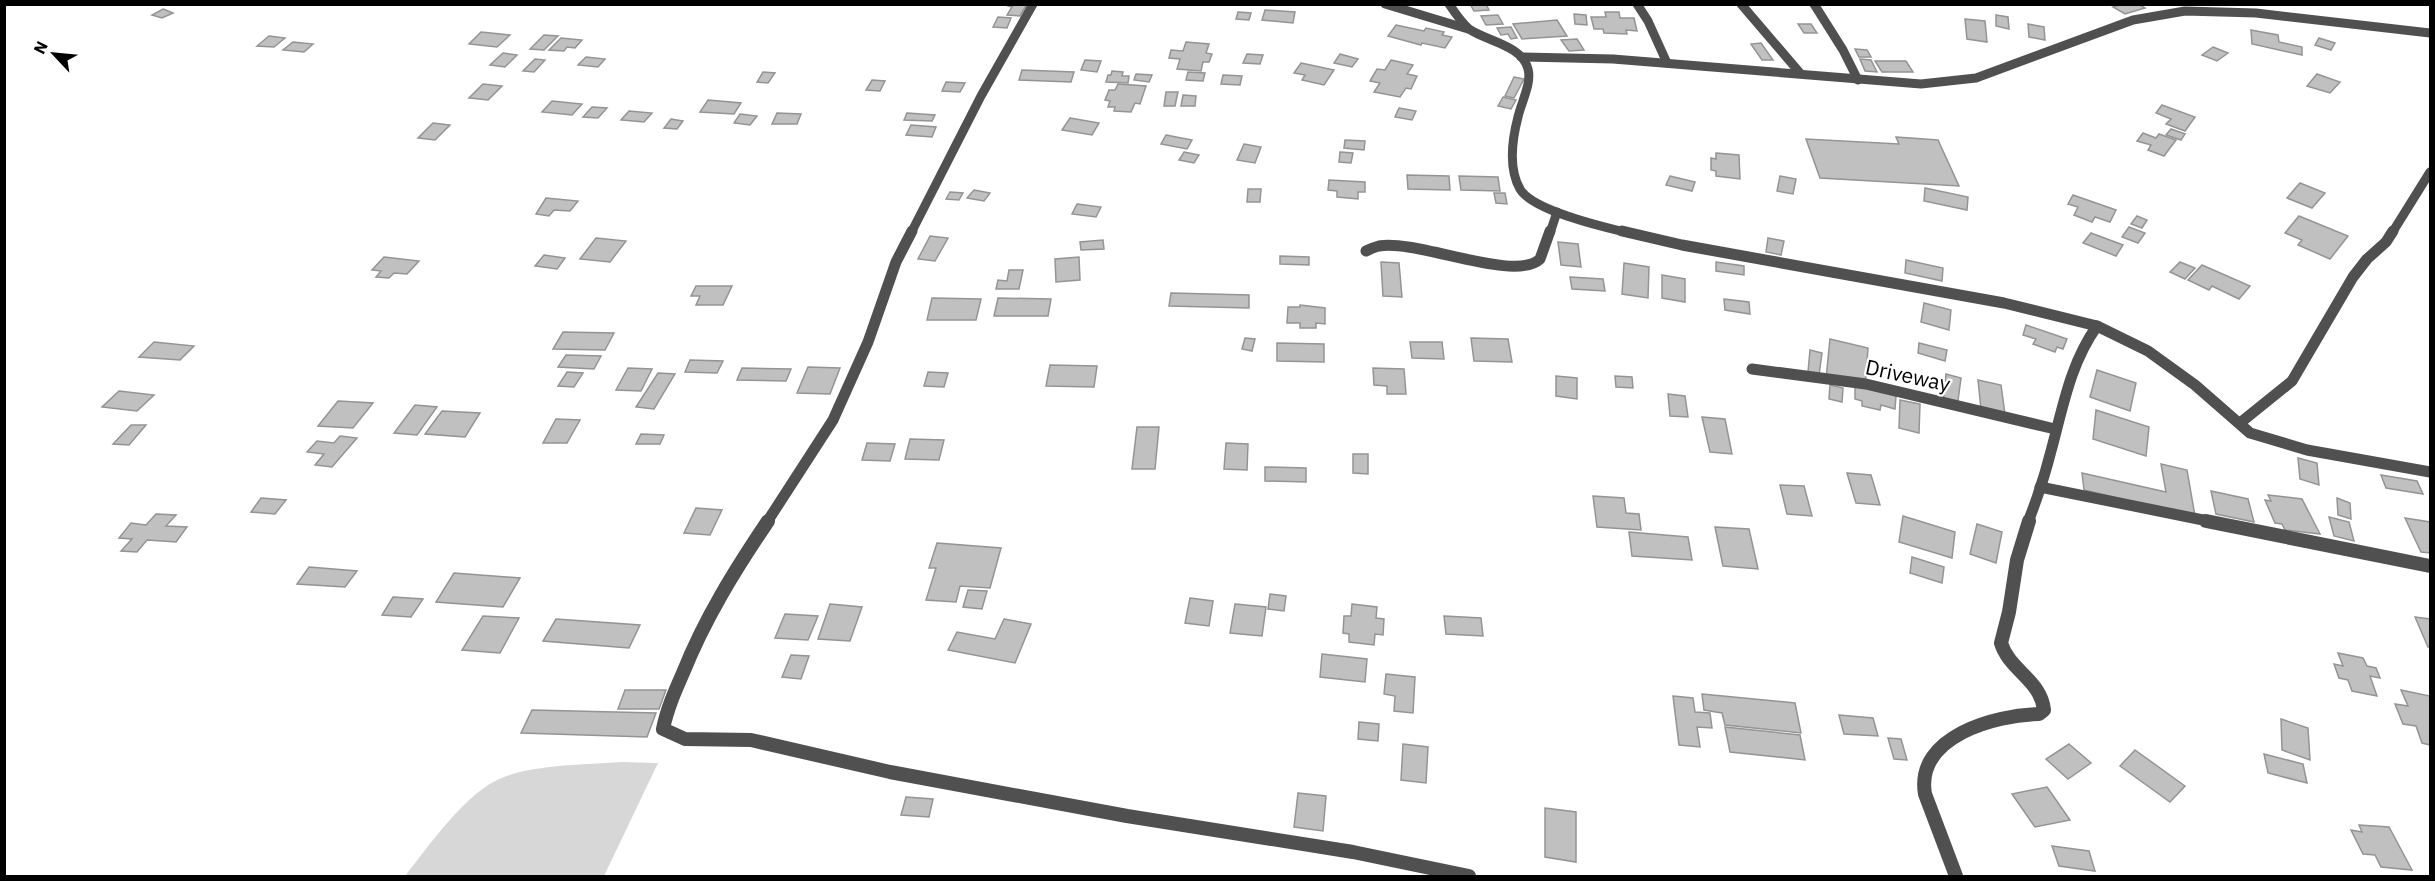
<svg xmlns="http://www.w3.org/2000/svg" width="2435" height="881" viewBox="0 0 2435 881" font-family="'IBM Plex Sans',sans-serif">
	<rect width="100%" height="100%" fill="#fff"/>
	<path fill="#d7d7d7" d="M622,762L658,763L604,876H405C429,846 467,790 504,777C538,764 585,765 622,762Z"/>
	<g fill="#c0c0c0" stroke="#949494" stroke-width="1.5">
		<path d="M1009,4H1027L1020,16L1007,15L1012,7L1008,6Z"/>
		<path d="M1470,4H1486L1489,10L1474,11Z"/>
		<path d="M2123,4H2138L2145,8L2125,14L2113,7Z"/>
		<path d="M163,9L173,13L162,18L152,15Z"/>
		<path d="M1265,10L1295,12L1293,23L1262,20Z"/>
		<path d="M1238,12L1251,13L1249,20L1236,19Z"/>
		<path d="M1605,12H1619L1620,18H1634L1637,31L1626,30L1627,34L1604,33L1603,29H1594L1591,17H1606Z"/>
		<path d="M1574,14L1586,15L1587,25L1575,24Z"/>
		<path d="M1498,15L1503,24L1486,25L1481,16Z"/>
		<path d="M1996,15L2008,17L2009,29L1996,26Z"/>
		<path d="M998,17L1011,18L1007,28L993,27Z"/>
		<path d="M1965,19L1985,21L1987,42L1967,39Z"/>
		<path d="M1557,20L1567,36L1522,39L1513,24Z"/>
		<path d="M1798,24H1811L1817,33H1804Z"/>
		<path d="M2028,24L2044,27L2045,40L2029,37Z"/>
		<path d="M1396,25L1424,31L1426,28L1444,32L1442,35L1452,37L1445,48L1422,43L1421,45L1388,36Z"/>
		<path d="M1511,27L1517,38L1511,39L1508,34L1501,35L1497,28Z"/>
		<path d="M2251,30L2278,35L2279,42L2302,47V55L2252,44Z"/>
		<path d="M481,32L510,35L497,47L469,44Z"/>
		<path d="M544,35L558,36L544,50L530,49Z"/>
		<path d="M269,36L285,38L274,47L257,46Z"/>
		<path d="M561,38L582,40L575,48L567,47L564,51L549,50Z"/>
		<path d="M2319,38L2335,43L2331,50L2315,45Z"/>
		<path d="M1577,39L1584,50L1569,51L1561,40Z"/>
		<path d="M293,42L313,44L304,52L283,50Z"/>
		<path d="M1186,42L1209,44L1206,53L1212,54L1209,62H1203L1201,71L1177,69L1180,59L1169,58L1171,50L1183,51Z"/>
		<path d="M1761,43L1773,60H1762L1751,44Z"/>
		<path d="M2213,47L2228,53L2217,61L2202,55Z"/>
		<path d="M1855,49L1867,50L1871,57H1859Z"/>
		<path d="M503,53L517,55L505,67L490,65Z"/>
		<path d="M1247,54L1263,55L1260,64L1243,63Z"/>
		<path d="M1340,54L1358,59L1352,67L1334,63Z"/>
		<path d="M586,57L605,59L598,67L578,65Z"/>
		<path d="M535,59L545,60L534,72L523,71Z"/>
		<path d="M1860,59L1871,60L1877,72L1865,71Z"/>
		<path d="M1085,60L1101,61L1097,72L1081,70Z"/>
		<path d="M1391,60L1413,65L1407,74L1417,76L1411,89L1406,88L1400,97L1374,92L1380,83L1370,81L1377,69L1385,70Z"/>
		<path d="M1875,61H1906L1913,72H1882Z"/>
		<path d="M1301,63L1334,70L1324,85L1302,80L1305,75L1294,73Z"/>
		<path d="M1022,70L1074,72L1071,82L1019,80Z"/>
		<path d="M1112,71L1123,72L1122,76H1129L1128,83L1106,82L1108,75H1111Z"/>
		<path d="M763,72L775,73L768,83L757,82Z"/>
		<path d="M1188,72L1205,73L1203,81L1186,80Z"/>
		<path d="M1136,74L1152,75L1149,82L1134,80Z"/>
		<path d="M2317,74L2340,82L2330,93L2307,86Z"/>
		<path d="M1223,75L1242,76L1240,85L1221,84Z"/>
		<path d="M1514,77L1524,79L1514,98L1505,96Z"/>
		<path d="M872,80L885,81L880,91L866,90Z"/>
		<path d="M946,82L965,83L960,92L942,91Z"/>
		<path d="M483,84L502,86L488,100L469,98Z"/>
		<path d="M1118,84L1146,86L1140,104L1135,103L1131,112L1114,111L1115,107H1108L1110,101L1105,100L1109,90H1115Z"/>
		<path d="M1166,92H1178L1175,106H1164Z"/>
		<path d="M1183,95L1196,96L1195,106H1181Z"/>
		<path d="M1503,97L1516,100L1511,109L1498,106Z"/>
		<path d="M708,100L741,103L734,114L700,112Z"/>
		<path d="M552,101L582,104L572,115L542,112Z"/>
		<path d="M2162,105L2195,117L2185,131L2166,124L2171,119L2156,113Z"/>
		<path d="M592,107L607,108L598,118L583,117Z"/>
		<path d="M1399,108L1416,111L1412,120L1395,117Z"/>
		<path d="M629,111L652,113L644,122L621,120Z"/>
		<path d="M777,113L801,114L797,124H772Z"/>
		<path d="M907,113L935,115L932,121L904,120Z"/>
		<path d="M740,114L757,116L750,125L734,123Z"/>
		<path d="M1070,118L1099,123L1092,135L1062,130Z"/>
		<path d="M671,119L683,121L677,129L664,128Z"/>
		<path d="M433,123L450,125L435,140L418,138Z"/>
		<path d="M911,125L936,127L932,137L906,135Z"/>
		<path d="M2171,129L2185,134L2181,140L2166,135Z"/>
		<path d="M2143,133L2156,138L2159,134L2176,140L2164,156L2148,150L2151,145L2137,141Z"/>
		<path d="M1166,135L1192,140L1187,149L1161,144Z"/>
		<path d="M1896,137L1938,140L1959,186L1820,178L1806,139L1899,144Z"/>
		<path d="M1345,140L1365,141L1364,150L1344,148Z"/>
		<path d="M1244,144L1261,147L1255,163L1237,160Z"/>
		<path d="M1184,152L1199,155L1194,163L1179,160Z"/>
		<path d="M1340,152L1353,153L1351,163L1339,162Z"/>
		<path d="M1716,153L1739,155L1740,179L1716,176V171L1711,170V158L1716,159Z"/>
		<path d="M1407,175L1449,176L1450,190L1408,189Z"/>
		<path d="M1459,176L1498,177L1500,191L1461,190Z"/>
		<path d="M1670,176L1695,182L1692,191L1666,185Z"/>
		<path d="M1780,176L1796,179L1793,194L1777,191Z"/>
		<path d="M1329,180L1365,182V192H1358V199L1337,197V191L1328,190Z"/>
		<path d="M2300,183L2325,193L2312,208L2287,198Z"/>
		<path d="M1925,188L1968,197L1967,210L1924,201Z"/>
		<path d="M1248,189H1261L1260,202H1247Z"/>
		<path d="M974,190L990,193L984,201L967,198Z"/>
		<path d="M950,192L963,193L959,200L946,199Z"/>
		<path d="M1494,193H1505L1507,204L1496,203Z"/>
		<path d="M2073,195L2116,210L2110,222L2095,217L2092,222L2074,215L2078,207L2068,204Z"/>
		<path d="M546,198L578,201L570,211L554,210L549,216L536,214Z"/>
		<path d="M1077,204L1101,207L1096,217L1072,214Z"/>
		<path d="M2137,216L2147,220L2142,228L2131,224Z"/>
		<path d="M2299,216L2348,236L2330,259L2298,245L2302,240L2285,233Z"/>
		<path d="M2129,227L2145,233L2138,243L2122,237Z"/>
		<path d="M2091,233L2123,245L2116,256L2083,243Z"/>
		<path d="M930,236L948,238L935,261L918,259Z"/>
		<path d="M596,238L626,241L610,262L580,259Z"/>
		<path d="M1768,238L1784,241L1781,255L1766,252Z"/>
		<path d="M1103,240L1104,249L1081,250L1080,242Z"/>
		<path d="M1558,242L1578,244L1581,267L1561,265Z"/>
		<path d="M544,255L565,258L557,269L535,266Z"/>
		<path d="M1280,256L1309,257V265L1280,264Z"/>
		<path d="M384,257L419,261L407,274L394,273L389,278L376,277L381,271L372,270Z"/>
		<path d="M1079,257L1080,280L1056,282L1055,259Z"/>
		<path d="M1906,260L1943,268L1942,281L1905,273Z"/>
		<path d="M1381,262L1399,263L1402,297L1383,296Z"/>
		<path d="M1716,262L1744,266V275L1716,271Z"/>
		<path d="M2180,262L2195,268L2185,279L2170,272Z"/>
		<path d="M1624,263L1649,267L1648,298L1622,294Z"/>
		<path d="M2202,265L2250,286L2239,299L2212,286L2209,290L2188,280Z"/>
		<path d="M1009,270H1023L1019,289H996L998,280L1007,281Z"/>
		<path d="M1662,275L1685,279V302L1662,298Z"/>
		<path d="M1570,277L1603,279L1605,291L1572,289Z"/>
		<path d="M696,286H732L723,305H696L700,296H691Z"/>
		<path d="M1171,293L1249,295V308L1169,306Z"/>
		<path d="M932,298L981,299L976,320H927Z"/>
		<path d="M998,298L1051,299L1048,316H994Z"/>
		<path d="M1724,299L1749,302L1750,314L1725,310Z"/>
		<path d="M1924,303L1951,310L1949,330L1921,322Z"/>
		<path d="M1300,305L1325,308V324L1316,323V328H1300V323H1287L1288,307H1300Z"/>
		<path d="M2026,325L2067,339L2063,349L2057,347L2055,352L2033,344L2036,339L2023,335Z"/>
		<path d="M563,332L614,333L605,350L553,349Z"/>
		<path d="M1245,338L1255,339L1252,351L1242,349Z"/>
		<path d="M1471,338L1508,339L1512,362L1474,361Z"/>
		<path d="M1830,339L1868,348L1865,388L1826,379Z"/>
		<path d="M154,342L194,346L180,360L139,357Z"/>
		<path d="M1410,342H1442L1444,359L1412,358Z"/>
		<path d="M1277,343L1324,344V362L1277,361Z"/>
		<path d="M1919,343L1947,350L1945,361L1918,353Z"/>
		<path d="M1810,350L1822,353L1819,375L1808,372Z"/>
		<path d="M566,355L601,356L594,369L558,367Z"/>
		<path d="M690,360L723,361L717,373L685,372Z"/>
		<path d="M1050,365L1097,366L1094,387L1046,386Z"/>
		<path d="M808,367L840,368L830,394L797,393Z"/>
		<path d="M628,368L652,369L641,391L616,390Z"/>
		<path d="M742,368L791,369L786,381L737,380Z"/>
		<path d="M1373,368L1404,369L1406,394H1387V386L1374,385Z"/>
		<path d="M2097,370L2136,383L2130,411L2090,397Z"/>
		<path d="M567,372L583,373L574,387L558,386Z"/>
		<path d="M928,372L948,373L944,387L924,386Z"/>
		<path d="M658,373L675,374L654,409L636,407Z"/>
		<path d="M1946,374L1961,378L1957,408L1943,404Z"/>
		<path d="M1556,376L1577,378V399L1556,396Z"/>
		<path d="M1615,376L1632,377L1633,388L1616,387Z"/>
		<path d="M1978,380L2001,385L2005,414L1981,409Z"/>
		<path d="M1830,385L1843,388L1842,402L1829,399Z"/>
		<path d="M1855,386L1896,396L1895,409L1881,405L1880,410L1862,406V401L1855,399Z"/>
		<path d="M119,391L154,395L137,411L102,407Z"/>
		<path d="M1668,394L1685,396L1688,417L1670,416Z"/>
		<path d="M1900,400L1920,404L1919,433L1899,428Z"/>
		<path d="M338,401L373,403L353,428L318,426Z"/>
		<path d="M415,405L437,407L417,435L394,433Z"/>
		<path d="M2096,410L2149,427L2146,456L2093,439Z"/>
		<path d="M442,411L480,413L465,437L425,434Z"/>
		<path d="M1702,417L1725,419L1732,454L1710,452Z"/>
		<path d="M556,419L580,420L567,443H543Z"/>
		<path d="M131,425H146L129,445L113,444Z"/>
		<path d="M1137,427H1159L1155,469H1132Z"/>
		<path d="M641,434L664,435L660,444H636Z"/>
		<path d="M340,436L357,438L332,467L315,465L324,454L307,452L317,441L334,443Z"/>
		<path d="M910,439L944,440L939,460L905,459Z"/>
		<path d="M867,443L895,444L890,461L862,460Z"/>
		<path d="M1226,443L1248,444L1247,470L1224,469Z"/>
		<path d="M1353,454H1368V474L1353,473Z"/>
		<path d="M2298,458L2317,463L2319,485L2300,479Z"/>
		<path d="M2161,464L2187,470L2195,516L2084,490L2082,473L2166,492Z"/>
		<path d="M1265,467L1306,468V482L1265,481Z"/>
		<path d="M1847,473L1871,475L1880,505L1856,503Z"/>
		<path d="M2381,475L2417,481L2423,494L2386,488Z"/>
		<path d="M1780,485L1804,486L1812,516L1787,514Z"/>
		<path d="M2211,491L2248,499L2254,522L2216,514Z"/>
		<path d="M2268,495L2302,499L2320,534L2285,530L2282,524L2275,523L2265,500L2271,501Z"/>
		<path d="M1593,496L1624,498L1626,513L1639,514L1641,530L1597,527Z"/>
		<path d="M261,498L286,500L275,514L251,512Z"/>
		<path d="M2337,498L2350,503L2351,519L2338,515Z"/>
		<path d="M696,508L722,510L710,535L684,533Z"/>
		<path d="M156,514L176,515L166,526L187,527L176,542L147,540L137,552L121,551L132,539L119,538L131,523L146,525Z"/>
		<path d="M1903,516L1955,532L1952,558L1899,542Z"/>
		<path d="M2329,517L2349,522L2354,541L2334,536Z"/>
		<path d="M2405,518L2430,522V553L2421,552Z"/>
		<path d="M1977,524L2002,532L1996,563L1970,554Z"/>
		<path d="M1715,527L1749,529L1758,569L1723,566Z"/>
		<path d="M1629,532L1688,537L1692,560L1632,556Z"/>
		<path d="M937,543L1001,548L990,588L960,586L956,602L926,600L936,568H929Z"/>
		<path d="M1912,557L1944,567L1942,583L1910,573Z"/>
		<path d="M309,567L357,571L345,587L297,584Z"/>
		<path d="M454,573L520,578L503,607L436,602Z"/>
		<path d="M968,590L987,591L982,609L963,607Z"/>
		<path d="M1270,594L1286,596L1284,611L1268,609Z"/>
		<path d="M393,597L423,599L411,617L382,615Z"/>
		<path d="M1190,598L1213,601L1209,626L1185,623Z"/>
		<path d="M830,604L862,607L850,641L818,639Z"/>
		<path d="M1235,604L1266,607L1262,636L1230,633Z"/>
		<path d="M1352,604L1377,607L1376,618L1384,619L1383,635L1375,634L1374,645L1349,642V634L1343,633L1344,616H1351Z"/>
		<path d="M785,614L818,616L808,640L775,638Z"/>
		<path d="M483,616L519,618L500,653L462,650Z"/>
		<path d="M1444,616L1481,618L1483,636L1446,634Z"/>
		<path d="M2415,617L2430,619V647H2428Z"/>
		<path d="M556,619L640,625L629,648L543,641Z"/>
		<path d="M1004,619L1031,624L1015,663L948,650L957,632L995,639Z"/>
		<path d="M2338,653L2363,658L2367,666L2376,668L2380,678L2370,676L2377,696L2352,691L2348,680L2339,678L2334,664L2343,666Z"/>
		<path d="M1322,654L1367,659L1365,682L1320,677Z"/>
		<path d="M791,655L809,656L801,679L782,677Z"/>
		<path d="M1386,674L1415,677L1413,713L1394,711L1395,696L1384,694Z"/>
		<path d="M625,690H666L659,709H618Z"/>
		<path d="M2401,690L2430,696V745L2422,743L2416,726L2403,724L2395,704L2408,706Z"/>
		<path d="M1702,694L1795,703L1801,733L1725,725L1722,713L1704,710Z"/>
		<path d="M1673,696L1693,698L1695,712L1710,713L1712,728L1697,727L1700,747L1679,745Z"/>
		<path d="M532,710L656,713L647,737L521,733Z"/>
		<path d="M1839,715L1873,718L1878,736L1844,734Z"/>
		<path d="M2281,719L2308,728L2310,760L2282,750Z"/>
		<path d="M1359,722L1379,724L1378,741L1358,739Z"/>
		<path d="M1725,727L1800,735L1805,760L1730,752Z"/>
		<path d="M1888,738L1901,739L1907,760L1894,759Z"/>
		<path d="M1403,744L1428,747L1426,783L1401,780Z"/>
		<path d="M2069,744L2091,763L2068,779L2046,759Z"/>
		<path d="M2135,750L2185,786L2170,802L2120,766Z"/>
		<path d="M2264,754L2303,764L2307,783L2268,773Z"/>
		<path d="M2047,787L2070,820L2035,827L2012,794Z"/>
		<path d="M1298,793L1326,796L1323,831L1294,827Z"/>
		<path d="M906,797L933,799L929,817L901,815Z"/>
		<path d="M1545,808L1576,812V862L1545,857Z"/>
		<path d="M2359,825L2389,827L2412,870L2381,867L2375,855L2363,854L2351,830L2362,832Z"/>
		<path d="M2052,846L2089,851L2095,871L2059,866Z"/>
	</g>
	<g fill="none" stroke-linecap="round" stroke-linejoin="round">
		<g stroke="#505050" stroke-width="9">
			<path d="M1385,4L1468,29"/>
			<path d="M1449,4C1455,13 1461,22 1469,29C1486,41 1522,45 1528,69C1532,83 1521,103 1518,117C1512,140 1508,168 1520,189C1533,211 1604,227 1629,233"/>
			<path d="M1637,4L1648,21L1667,63"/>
			<path d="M1741,4L1800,73"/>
			<path d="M1814,4L1843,50L1858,80"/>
			<path d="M1521,57L1613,59L1921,84L1976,78L2133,20L2185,11L2256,13L2430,33"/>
			<path d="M911,233L981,96L1033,4"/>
			<path d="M1550,233L1557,212"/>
			<path d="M2392,233L2430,172"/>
		</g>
		<g stroke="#505050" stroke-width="11">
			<path d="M1622,231L1682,245L2004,303L2097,326L2148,351L2195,385L2250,433L2307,450L2430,472"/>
			<path d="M1366,251C1370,249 1375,247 1379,246C1417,239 1515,283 1540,259L1550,231"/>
			<path d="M1752,369L1866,384L2055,429"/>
			<path d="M2240,423L2292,381L2353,277L2367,259L2386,242L2393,231"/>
			<path d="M2040,487L2213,522"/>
			<path d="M767,522L833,420L868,342L896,262L912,231"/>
			<path d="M2028,522C2037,499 2045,475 2051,451C2063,407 2070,364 2097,326"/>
		</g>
		<g stroke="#505050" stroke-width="14">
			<path d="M768,521C735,570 705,618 683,673C675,691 667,709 663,729L685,739L751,740L890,772L1127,816L1353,852L1469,876"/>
			<path d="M2206,521L2430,566"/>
			<path d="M1956,876L1925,794C1915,736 1996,715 2039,714L2044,710C2041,680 2009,670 2001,643L2009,612L2017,560L2029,521"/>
		</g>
	</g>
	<g text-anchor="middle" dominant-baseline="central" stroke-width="4.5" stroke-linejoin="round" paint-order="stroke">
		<g font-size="21" fill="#000" stroke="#fff">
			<text transform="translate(1908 375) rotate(12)">Driveway</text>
		</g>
	</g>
	<rect width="2435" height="881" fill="none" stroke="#000000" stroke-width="12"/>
	<g transform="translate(54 54) rotate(296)" stroke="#ffffff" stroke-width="4.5" paint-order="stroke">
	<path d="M0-4.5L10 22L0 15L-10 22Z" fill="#000000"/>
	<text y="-9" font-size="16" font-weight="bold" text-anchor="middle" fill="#000000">N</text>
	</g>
</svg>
